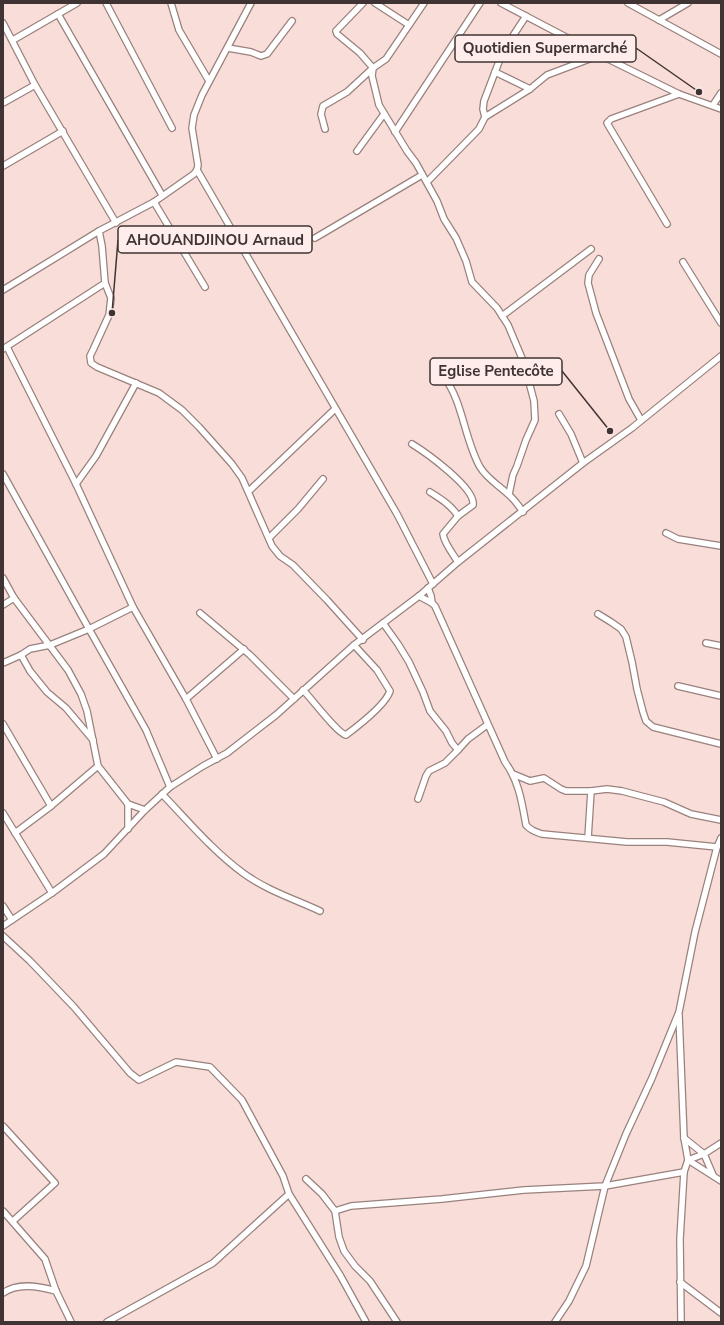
<svg xmlns="http://www.w3.org/2000/svg" width="724" height="1325" viewBox="0 0 724 1325" font-family="'Nunito Sans',sans-serif">
	<rect width="100%" height="100%" fill="#f9ddd9"/>
	<g fill="none" stroke-linecap="round" stroke-linejoin="round">
		<defs>
			<g id="street">
				<path d="M106,3L172,128"/>
				<path d="M171,3L179,30L209,81"/>
				<path d="M251,3L202,95L194,115L192,128L198,165L197,170L194,174L154,202L99,231L102,246L105,283L111,298L109,315L93,350L90,356L91,363L97,367L159,393L182,410L199,427L232,464L242,478L272,546L280,556L293,565L327,600L363,640"/>
				<path d="M375,3L409,25"/>
				<path d="M424,3L386,59L373,68L372,76L379,105L407,151L416,163L437,201L444,219L456,238L466,261L472,282L497,308L508,325L524,363L534,401L535,420L526,440L517,466L513,475L509,494"/>
				<path d="M501,3L600,55L679,94L721,109"/>
				<path d="M628,3L721,54"/>
				<path d="M58,14L162,195"/>
				<path d="M659,20L688,3"/>
				<path d="M3,23L35,85L116,223"/>
				<path d="M13,40L77,3"/>
				<path d="M228,48L251,52L261,56L267,54L292,21"/>
				<path d="M495,72L530,89"/>
				<path d="M3,103L35,85"/>
				<path d="M713,105L721,93"/>
				<path d="M485,117L530,89L547,75L600,55"/>
				<path d="M325,129L321,114L323,106L347,92L373,68L360,53L337,34L336,31L363,3"/>
				<path d="M395,132L480,3"/>
				<path d="M357,151L384,114"/>
				<path d="M3,166L63,131"/>
				<path d="M197,170L397,514L433,584"/>
				<path d="M427,182L479,129L485,117L483,109L484,101L503,51L526,16"/>
				<path d="M154,202L205,287"/>
				<path d="M667,224L607,123L611,119L679,94"/>
				<path d="M315,238L422,175"/>
				<path d="M599,259L589,275L588,283L596,313L629,399L641,420"/>
				<path d="M683,262L721,323"/>
				<path d="M3,290L99,231"/>
				<path d="M502,316L591,249"/>
				<path d="M7,347L76,484L133,607L186,699L217,759"/>
				<path d="M3,349L105,283"/>
				<path d="M443,376C463,400 464,439 480,467C487,479 500,486 509,495C515,500 519,506 523,512"/>
				<path d="M559,414L571,434L583,463"/>
				<path d="M412,444C425,452 476,488 473,505L458,516L443,534C444,543 453,554 458,562"/>
				<path d="M3,474L89,629L133,607"/>
				<path d="M76,484L96,456L136,383"/>
				<path d="M249,491L335,409"/>
				<path d="M430,492C441,499 451,505 458,516"/>
				<path d="M666,533L678,539L721,546"/>
				<path d="M269,538L298,509L323,479"/>
				<path d="M3,578L14,598L68,670L81,694L87,711L98,766L128,804L145,810"/>
				<path d="M428,588L431,596L432,603"/>
				<path d="M419,596L432,603L435,606L505,762C519,781 522,803 526,825C531,831 536,832 542,834L627,842H667L717,847"/>
				<path d="M3,605L14,598"/>
				<path d="M200,613L250,655L294,699"/>
				<path d="M598,614L611,622L621,629L626,637L632,662L637,689L643,712L646,721L653,727L721,744"/>
				<path d="M383,623L398,644L409,662L423,692L430,711L446,731L452,743L458,750L468,739L487,725"/>
				<path d="M706,643L721,646"/>
				<path d="M21,655L30,671L47,692L66,708L93,740"/>
				<path d="M3,663L21,655L30,649L50,645L89,629L146,730L170,787"/>
				<path d="M678,686L721,696"/>
				<path d="M303,690C312,699 337,733 346,735C358,726 386,704 390,691L377,670L354,645"/>
				<path d="M186,699L244,649"/>
				<path d="M3,724L51,806"/>
				<path d="M513,774L530,781L544,778L561,789L566,791H591L588,838"/>
				<path d="M591,791L607,789L622,791L664,802L691,814L721,820"/>
				<path d="M162,794C188,821 213,851 243,873C266,890 294,899 320,911"/>
				<path d="M418,799L426,776L429,771L445,763L458,750"/>
				<path d="M128,804V829"/>
				<path d="M3,813L52,893"/>
				<path d="M15,833L51,806L98,766"/>
				<path d="M3,906L12,920"/>
				<path d="M3,926L52,893L104,854L145,810L170,787L203,766L227,753L276,715L354,645L419,596L458,562L583,463L632,428L721,356"/>
				<path d="M3,936L30,961L74,1007L130,1073L139,1080L176,1062L210,1067L242,1100L283,1176L289,1194L340,1275L366,1322"/>
				<path d="M679,1015L684,1138L688,1160L684,1172L680,1239L681,1322"/>
				<path d="M3,1126L55,1183L13,1221"/>
				<path d="M684,1138L704,1154L713,1175"/>
				<path d="M688,1160L721,1181"/>
				<path d="M688,1160L704,1154L721,1143"/>
				<path d="M306,1179L322,1194L335,1211L339,1237L344,1251L355,1266L370,1281L397,1322"/>
				<path d="M3,1211L45,1259L56,1291L71,1322"/>
				<path d="M335,1211L351,1206L442,1199L524,1190L605,1186L684,1172"/>
				<path d="M680,1282L721,1313"/>
				<path d="M3,1293C18,1282 39,1286 56,1291"/>
				<path d="M107,1322L213,1263L289,1194"/>
				<path d="M555,1322L569,1301L586,1266L605,1186L626,1134L652,1078L679,1012L695,932L717,847L721,838"/>
			</g>
		</defs>
		<use href="#street" stroke="#99817d" stroke-width="8"/>
		<use href="#street" stroke="#fff" stroke-width="5.5"/>
	</g>
	<path fill="none" stroke="#3f3433" stroke-width="1.5" d="M699 92L636 48M112 313L118 240M610 431L562 371"/>
	<g fill="#3f3433" stroke="#feedeb" stroke-width="1.5">
		<circle cx="699" cy="92" r="4"/>
		<circle cx="112" cy="313" r="4"/>
		<circle cx="610" cy="431" r="4"/>
	</g>
	<g fill="#feedeb" stroke="#3f3433" stroke-width="1.5">
		<rect x="455" y="35" width="181" height="27" rx="4"/>
		<rect x="118" y="226" width="194" height="27" rx="4"/>
		<rect x="430" y="358" width="132" height="27" rx="4"/>
	</g>
	<g font-size="15" text-anchor="middle" font-weight="bold" fill="#3f3433">
		<text x="545" y="53">Quotidien Supermarché</text>
		<text x="215" y="245">AHOUANDJINOU Arnaud</text>
		<text x="496" y="376">Eglise Pentecôte</text>
	</g>
	<rect width="724" height="1325" fill="none" stroke="#3f3433" stroke-width="8"/>
</svg>
